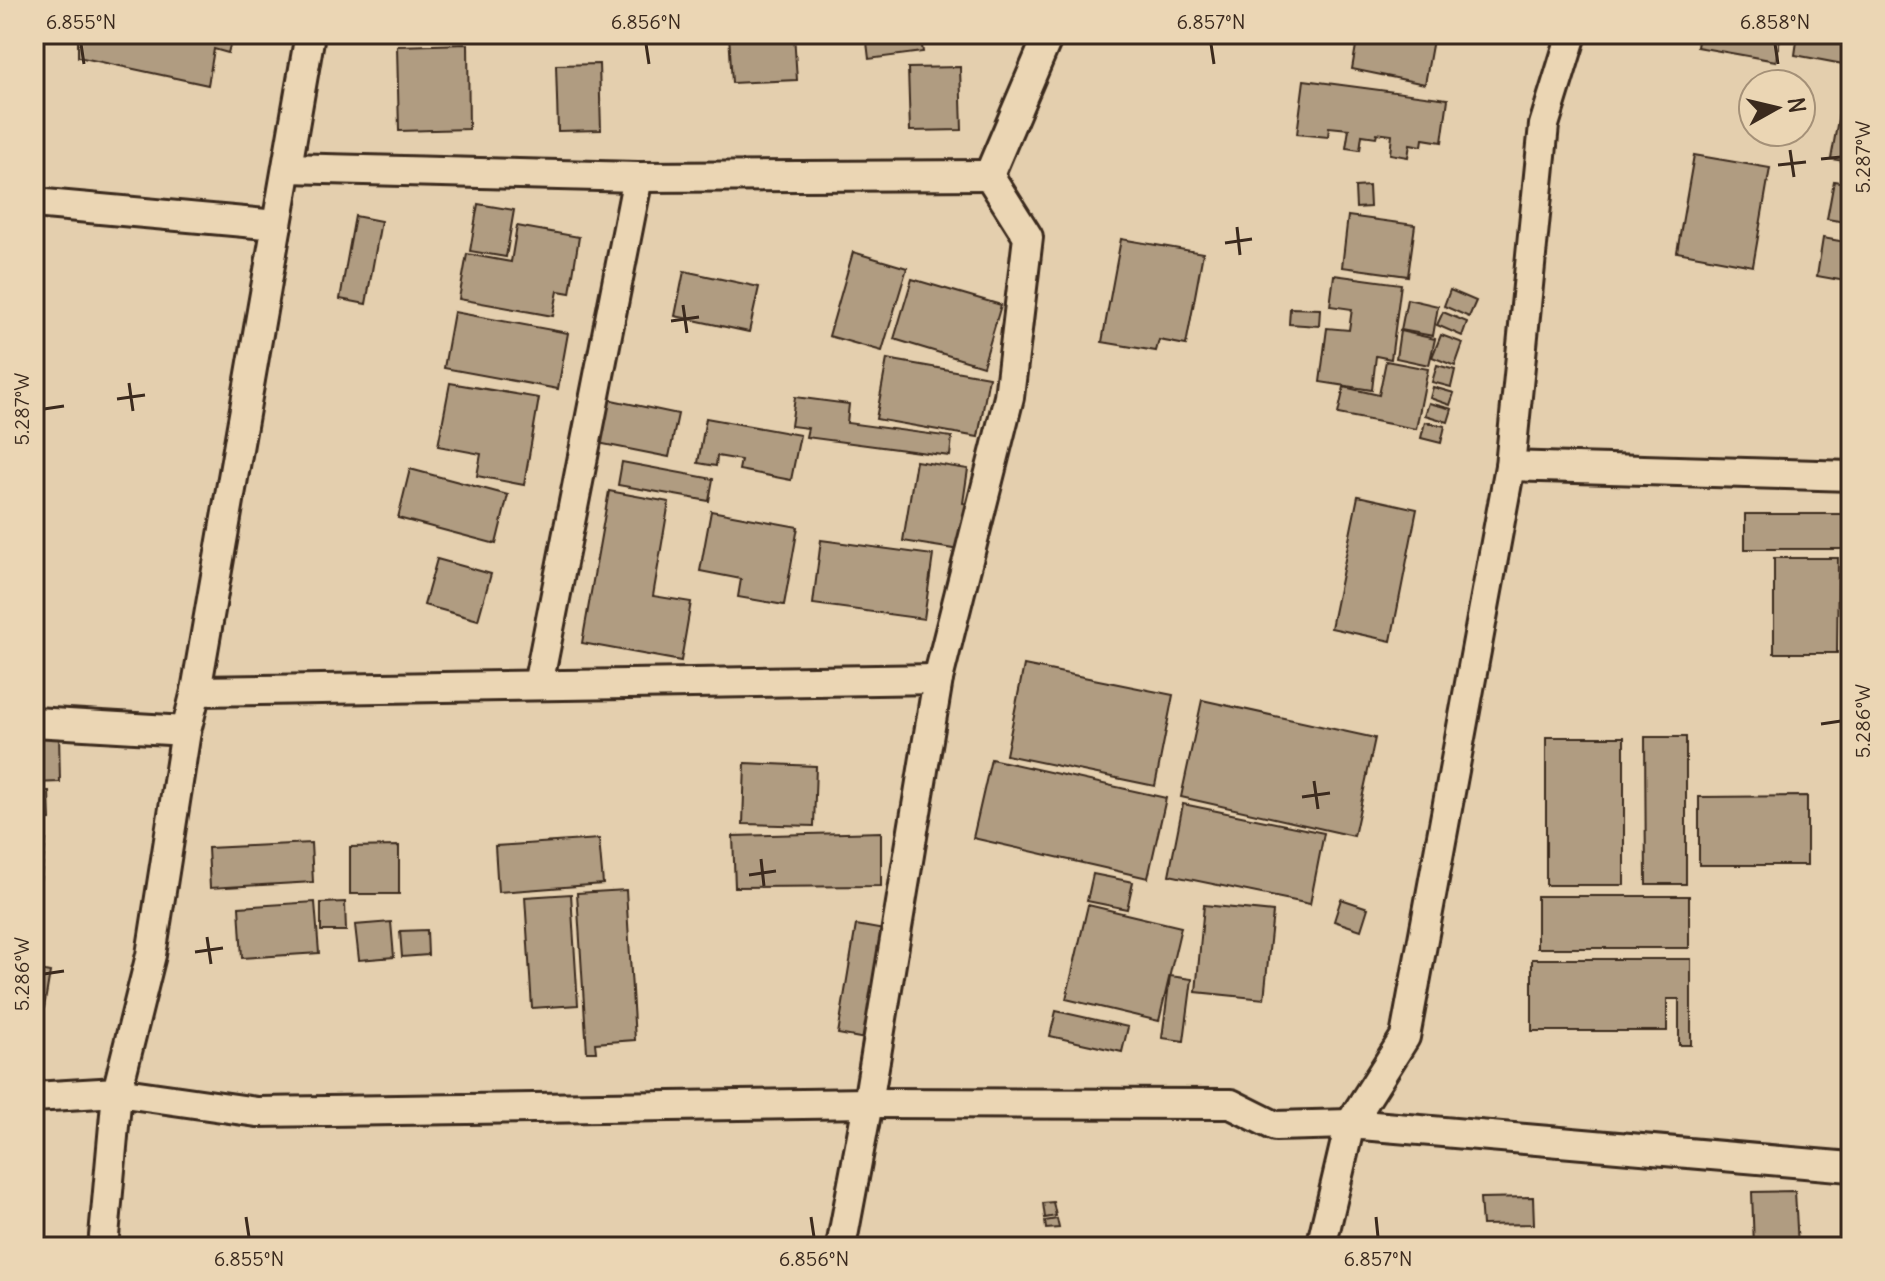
<svg xmlns="http://www.w3.org/2000/svg" width="1885" height="1281" viewBox="0 0 1885 1281" font-family="Delius,sans-serif">
	<rect width="100%" height="100%" fill="#e4cfae"/>
	<filter id="ink" filterUnits="userSpaceOnUse"><feTurbulence type="fractalNoise" baseFrequency=".0125" numOctaves="2"/><feDisplacementMap in="SourceGraphic" scale="16" xChannelSelector="R" yChannelSelector="G"/><feConvolveMatrix kernelMatrix="1 2 1 2 8 2 1 2 1" color-interpolation-filters="sRGB"/></filter>
	<g filter="url(#ink)">
		<g fill="#b09c81" stroke="#3b2a1e" stroke-width="2">
			<path d="M78,34H233L228,53L214,49L208,85L78,57Z"/>
			<path d="M729,34H794L797,80L732,83Z"/>
			<path d="M866,34H920L923,52L869,59Z"/>
			<path d="M1358,34H1434L1425,84L1352,69Z"/>
			<path d="M1699,34H1781L1776,61L1697,47Z"/>
			<path d="M1798,34H1848L1843,64L1795,55Z"/>
			<path d="M468,44L469,129L399,131L397,46Z"/>
			<path d="M599,64L601,130L558,131L556,65Z"/>
			<path d="M960,67L962,130L910,131L908,68Z"/>
			<path d="M1846,74L1851,75V162L1831,159Z"/>
			<path d="M1304,80L1448,99L1442,142L1423,139L1422,146L1410,144L1408,157L1390,154L1392,135L1377,133L1376,137L1362,135L1360,150L1346,148L1349,129L1329,127L1328,137L1297,134Z"/>
			<path d="M1694,155L1770,168L1753,266L1677,252Z"/>
			<path d="M1834,181L1851,184V223L1827,219Z"/>
			<path d="M1369,186L1370,207L1356,208L1355,187Z"/>
			<path d="M478,204L514,210L506,257L470,251Z"/>
			<path d="M355,216L381,221L366,304L340,299Z"/>
			<path d="M1348,216L1415,225L1408,276L1342,267Z"/>
			<path d="M517,226L579,237L570,293L558,291L553,316L459,299L467,254L511,262Z"/>
			<path d="M1823,238L1851,243V282L1817,276Z"/>
			<path d="M1121,239L1203,253L1186,345L1159,340L1156,351L1102,342Z"/>
			<path d="M853,252L907,268L882,351L829,336Z"/>
			<path d="M684,271L759,287L749,332L675,316Z"/>
			<path d="M1334,275L1401,284L1391,359L1376,356L1372,390L1320,382L1327,328L1349,330L1352,309L1330,306Z"/>
			<path d="M912,279L1001,305L983,366L894,339Z"/>
			<path d="M1450,290L1476,301L1469,317L1444,306Z"/>
			<path d="M1407,299L1438,306L1433,336L1401,330Z"/>
			<path d="M1290,308L1320,309L1319,326L1289,324Z"/>
			<path d="M454,312L568,333L558,389L444,368Z"/>
			<path d="M1443,312L1467,322L1462,336L1437,325Z"/>
			<path d="M1400,331L1435,339L1429,365L1396,358Z"/>
			<path d="M1441,335L1463,343L1455,366L1432,357Z"/>
			<path d="M887,359L989,377L978,437L876,419Z"/>
			<path d="M1386,361L1428,369L1416,429L1338,414L1344,387L1379,395Z"/>
			<path d="M1437,365L1455,370L1451,387L1432,382Z"/>
			<path d="M450,383L539,398L524,485L477,476L481,454L438,446Z"/>
			<path d="M1433,387L1454,393L1450,405L1430,398Z"/>
			<path d="M795,397L849,404L847,423L952,437L950,456L806,437L808,428L791,426Z"/>
			<path d="M607,399L678,414L669,457L598,443Z"/>
			<path d="M1429,403L1452,409L1448,422L1425,415Z"/>
			<path d="M706,418L800,435L791,480L739,470L741,460L717,456L716,466L698,463Z"/>
			<path d="M1425,422L1445,426L1441,443L1421,438Z"/>
			<path d="M916,461L968,469L963,503L968,504L960,550L903,541Z"/>
			<path d="M622,462L713,479L709,501L618,485Z"/>
			<path d="M410,469L508,495L496,544L398,518Z"/>
			<path d="M609,491L669,502L653,596L691,602L681,661L582,643Z"/>
			<path d="M1358,496L1417,509L1391,641L1331,628Z"/>
			<path d="M711,511L798,527L784,605L738,597L741,579L700,571Z"/>
			<rect x="1745" y="514" width="104" height="35"/>
			<path d="M821,540L933,555L924,619L813,604Z"/>
			<path d="M1774,558H1838L1837,653H1774Z"/>
			<path d="M437,559L491,574L478,620L424,605Z"/>
			<path d="M1024,665L1173,695L1155,786L1006,755Z"/>
			<path d="M1202,700L1375,738L1354,836L1181,797Z"/>
			<path d="M59,733L60,782L34,783V734Z"/>
			<rect x="1546" y="737" width="78" height="148"/>
			<path d="M1645,737H1686V884H1646Z"/>
			<path d="M991,759L1166,798L1148,878L973,838Z"/>
			<path d="M745,763L816,766L814,826L743,824Z"/>
			<path d="M34,791H49L50,820L34,821Z"/>
			<path d="M1807,796V865H1699V797Z"/>
			<path d="M1183,804L1324,833L1310,904L1169,875Z"/>
			<path d="M881,832V886L735,887L733,836Z"/>
			<path d="M34,838L46,840L40,881L34,880Z"/>
			<path d="M599,839L603,884L498,892L495,846Z"/>
			<path d="M311,843L313,882L210,888L208,848Z"/>
			<path d="M399,846V894H350V847Z"/>
			<path d="M1093,874L1133,882L1127,909L1087,901Z"/>
			<path d="M626,890L635,1040L595,1043L596,1052H587L577,893Z"/>
			<path d="M571,894L578,1005L532,1008L525,897Z"/>
			<rect x="1537" y="896" width="152" height="52"/>
			<path d="M1341,899L1368,908L1361,930L1334,921Z"/>
			<path d="M315,902L319,953L242,958L239,907Z"/>
			<path d="M345,902L346,931H321V903Z"/>
			<path d="M1088,905L1181,927L1159,1021L1066,999Z"/>
			<path d="M1204,905L1273,912L1264,999L1196,992Z"/>
			<path d="M391,922L394,957L359,960L355,925Z"/>
			<path d="M856,925L890,931L871,1040L838,1034Z"/>
			<path d="M427,930L428,955L402,957L400,931Z"/>
			<path d="M1532,959H1691V1045H1679V999H1667V1031H1532Z"/>
			<path d="M34,969L50,972L41,1026L34,1025Z"/>
			<path d="M1170,976L1192,979L1184,1041L1162,1038Z"/>
			<path d="M1056,1011L1128,1027L1122,1052L1050,1036Z"/>
			<path d="M1795,1191L1798,1247H1754L1752,1192Z"/>
			<path d="M1533,1197L1534,1224L1482,1225L1480,1198Z"/>
			<path d="M1053,1202L1056,1216L1045,1218L1043,1203Z"/>
			<path d="M1057,1219L1059,1228L1046,1229L1045,1221Z"/>
			<path d="M1676,1244L1677,1247H1612Z"/>
		</g>
		<g fill="none" stroke-linecap="round" stroke-linejoin="round">
			<defs>
				<g id="street">
					<path d="M287,168L638,177L989,175"/>
					<path d="M989,175L1049,34"/>
					<path d="M34,203L277,225"/>
					<path d="M1510,466L1851,476"/>
					<path d="M538,685L638,177"/>
					<path d="M196,691L938,679"/>
					<path d="M34,722L186,731"/>
					<path d="M34,1097L117,1092L257,1112L868,1103L1231,1104L1275,1126L1350,1124L1851,1167"/>
					<path d="M103,1247L117,1092L151,955L186,731L196,691L310,34"/>
					<path d="M841,1247L868,1103L938,679L1009,397L1028,237L989,175"/>
					<path d="M1321,1247L1350,1124L1405,1037L1510,466L1544,125L1572,34"/>
				</g>
			</defs>
			<use href="#street" stroke="#3b2a1e" stroke-width="34"/>
			<use href="#street" stroke="#ebd6b4" stroke-width="28"/>
		</g>
	</g>
	<path fill="none" stroke="#3b2a1e" stroke-width="3" d="M81,44L84,64M646,44L649,64M1211,44L1214,64M1775,44L1778,64M1790,150L1794,177M1821,159L1841,157M1778,165L1806,162M1237,227L1240,255M1225,243L1252,239M683,305L687,333M671,321L699,317M129,383L133,411M117,399L145,395M44,409L64,406M1821,724L1841,721M1314,781L1318,809M1302,797L1330,793M761,859L764,886M749,875L776,871M207,937L211,964M195,952L223,948M44,974L64,971M246,1217L249,1237M811,1217L814,1237M1376,1217L1378,1237"/>
	<rect width="1885" height="1281" fill="none" stroke="#ebd6b4" stroke-width="88"/>
	<g transform="translate(1777 108) rotate(82)"><circle r="38" fill="#ebd6b4" stroke="#a59178" stroke-width="2"/>
	<path d="M0-6L14 30L0 20L-14 30Z" fill="#3b2a1e"/>
	<text y="-12" font-size="22" font-weight="bold" text-anchor="middle" fill="#3b2a1e">N</text>
	</g>
	<rect x="44" y="44" width="1797" height="1193" fill="none" stroke="#3b2a1e" stroke-width="3"/>
	<g font-size="20" text-anchor="middle" fill="#3b2a1e">
		<text x="81" y="29">6.855°N</text>
		<text x="646" y="29">6.856°N</text>
		<text x="1211" y="29">6.857°N</text>
		<text x="1775" y="29">6.858°N</text>
		<text transform="translate(1863 157) rotate(-90)" y="7">5.287°W</text>
		<text transform="translate(22 409) rotate(-90)" y="7">5.287°W</text>
		<text transform="translate(1863 721) rotate(-90)" y="7">5.286°W</text>
		<text transform="translate(22 974) rotate(-90)" y="7">5.286°W</text>
		<text x="249" y="1266">6.855°N</text>
		<text x="814" y="1266">6.856°N</text>
		<text x="1378" y="1266">6.857°N</text>
	</g>
</svg>
